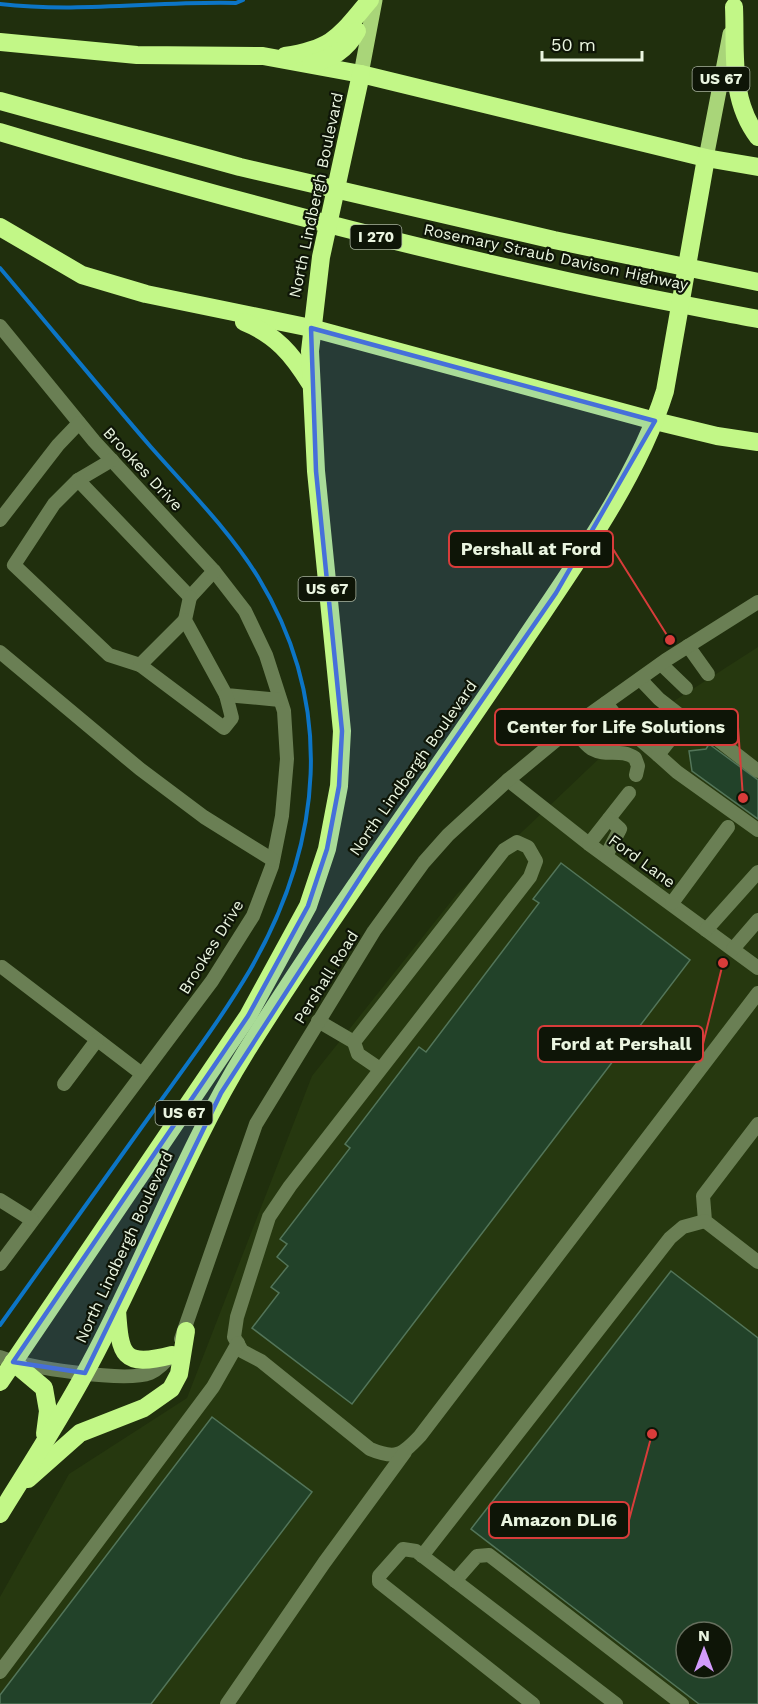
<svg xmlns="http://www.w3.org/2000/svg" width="758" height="1704" viewBox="0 0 758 1704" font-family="'Work Sans',sans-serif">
	<rect width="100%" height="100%" fill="#202f0d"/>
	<path fill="#26380f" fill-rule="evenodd" d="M758,647V1704H0V1597L69,1474L187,1398L312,1076L457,894L629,730ZM686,1632H722V1668H686Z"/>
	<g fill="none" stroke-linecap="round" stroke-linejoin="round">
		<g stroke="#0c75c6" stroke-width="4">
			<path d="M0,4C79,13 157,1 236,3L243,0"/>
			<path d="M0,268C50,327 99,387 150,446C187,488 228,529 258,577C336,705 323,843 250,970C221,1019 187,1064 154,1110C103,1182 51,1253 0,1325"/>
		</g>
	</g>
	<g fill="#224229" stroke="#537559" stroke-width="1.5" fill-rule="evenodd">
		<path d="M709,744L758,780V819L692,771L689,751L706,749Z"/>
		<path d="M561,863L690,960L352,1404L252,1328L279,1293L271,1287L288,1266L277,1257L287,1244L280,1239L350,1148L345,1144L419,1047L426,1052L539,903L533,899Z"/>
		<path d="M671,1271L758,1338V1704H699L471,1529ZM686,1632H722V1668H686Z"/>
		<path d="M212,1417L312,1492L151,1704H0V1695Z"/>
	</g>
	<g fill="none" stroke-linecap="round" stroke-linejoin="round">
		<g stroke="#6a7f54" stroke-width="14">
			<path d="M0,326L94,441L214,571L245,611L266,655L284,711L287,759L282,816L272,866L253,916L212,981L0,1264"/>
			<path d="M112,460L78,480L54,504L14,565L109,655L140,665"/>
			<path d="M78,480L190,597L214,571"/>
			<path d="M0,520L58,445L79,423"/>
			<path d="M190,597L185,620L226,695L280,700"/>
			<path d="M185,620L140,665L224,728L232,718L226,695"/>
			<path d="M688,646L708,674"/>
			<path d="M0,652L140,769L204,817L273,860"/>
			<path d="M661,664L686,688"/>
			<path d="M606,703L624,726L658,755L686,720L659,699L640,679"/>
			<path d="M686,720L695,722L758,771"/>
			<path d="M572,727C578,734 584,744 592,749C606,757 621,748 635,758L638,766L636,775"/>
			<path d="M658,755L677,772L758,830"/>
			<path d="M508,780L589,844L758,968"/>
			<path d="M589,844L629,793"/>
			<path d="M606,856L620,829L609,819"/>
			<path d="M672,903L728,827"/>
			<path d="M706,930L758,872"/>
			<path d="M733,949L758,920"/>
			<path d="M2,967L142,1074"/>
			<path d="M318,1021L354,1042"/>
			<path d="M380,1069L358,1054L354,1042L504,850L517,842L528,847L536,861L530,877L290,1186L269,1217L237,1317L234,1337L242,1351L261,1361L370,1449C396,1460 402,1455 420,1436L758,993"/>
			<path d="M64,1084L97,1040"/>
			<path d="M758,1124L703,1196L705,1221L758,1262"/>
			<path d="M0,1200L32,1220"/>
			<path d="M181,1339L256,1124L374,931L424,862L448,835L508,780L572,727L666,660L758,602"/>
			<path d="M0,1357C27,1367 125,1383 150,1373C159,1369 165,1362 171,1355"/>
			<path d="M422,1556L670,1238L683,1227L705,1221"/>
			<path d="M455,1581L477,1556L489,1555L682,1704"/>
			<path d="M0,1672L213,1387L238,1343"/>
			<path d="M227,1704L324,1563L405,1452"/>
			<path d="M533,1704L379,1582V1576L403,1549L416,1551L616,1704"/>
		</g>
		<g stroke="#a9d579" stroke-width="15">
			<path d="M361,74L375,0"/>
			<path d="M706,158L730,34"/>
		</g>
		<g stroke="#c2f787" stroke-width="18">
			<path d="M734,7C736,52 729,99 758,137"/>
			<path d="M0,42L137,55L263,56L361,74L706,158L758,167"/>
			<path d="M285,56C335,48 339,36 370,0"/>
			<path d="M311,64C332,58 346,51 357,31"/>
			<path d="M0,101L240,167L554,240L758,282"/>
			<path d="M0,132C184,187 370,238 558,279C624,294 691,306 758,319"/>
			<path d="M0,227L82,275L146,294L311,328L655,421L717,436L758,442"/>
			<path d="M244,322C276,335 292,354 310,383"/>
			<path d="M117,1310C120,1355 122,1368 172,1355"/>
			<path d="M13,1362L44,1388L48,1411L45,1434"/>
			<path d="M0,1382L248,1016L308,906L327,849L339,786L342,731L316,471L310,351L321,257L361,74"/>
			<path d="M28,1479L80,1433L144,1408L171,1389L179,1374L186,1331"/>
			<path d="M0,1514C29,1467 59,1421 85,1373C143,1268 183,1153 247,1050C334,911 432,779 523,642C574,566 638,478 665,391L706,158"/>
		</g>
	</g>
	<path fill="#466fda" fill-opacity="0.2" stroke="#466fda" stroke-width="4.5" stroke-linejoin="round" d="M311,328L655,421L556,593L369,864L221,1093L85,1373L13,1362L248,1016L308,906L327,849L339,786L342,731L316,471Z"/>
	<g text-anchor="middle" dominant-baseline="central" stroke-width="4.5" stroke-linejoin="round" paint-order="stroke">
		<g fill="#0e1507" stroke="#a8b29f" stroke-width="1.5">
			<rect x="692.5" y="67" width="57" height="24" rx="4.5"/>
			<rect x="350.5" y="225" width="51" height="24" rx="4.5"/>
			<rect x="298.5" y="577" width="57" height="24" rx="4.5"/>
			<rect x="155.5" y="1101" width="57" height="24" rx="4.5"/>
		</g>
		<g font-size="15" font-weight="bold" fill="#eaf5e0">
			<text x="721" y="79">US 67</text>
			<text x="376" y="237">I 270</text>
			<text x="327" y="589">US 67</text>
			<text x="184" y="1113">US 67</text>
		</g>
		<g font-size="16" fill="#eaf5e0" stroke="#0e1507">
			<text transform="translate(316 195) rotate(-78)">North Lindbergh Boulevard</text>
			<text transform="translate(556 257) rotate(12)">Rosemary Straub Davison Highway</text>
			<text transform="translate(143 469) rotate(47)">Brookes Drive</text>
			<text transform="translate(413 768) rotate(-55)">North Lindbergh Boulevard</text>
			<text transform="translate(642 861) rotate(36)">Ford Lane</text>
			<text transform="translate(211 947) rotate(-58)">Brookes Drive</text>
			<text transform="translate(326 977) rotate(-58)">Pershall Road</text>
			<text transform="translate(124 1247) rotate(-65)">North Lindbergh Boulevard</text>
		</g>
	</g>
	<path fill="none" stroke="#d83c3a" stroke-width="2" d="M670 640L613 549M743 798L738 727M723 963L703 1044M652 1434L629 1520"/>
	<g fill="#d83c3a" stroke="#0e1507" stroke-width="2">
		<circle cx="670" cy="640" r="6"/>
		<circle cx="743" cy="798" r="6"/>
		<circle cx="723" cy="963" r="6"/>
		<circle cx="652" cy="1434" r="6"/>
	</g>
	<g fill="#0e1507" stroke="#d83c3a" stroke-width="2">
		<rect x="449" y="531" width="164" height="36" rx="6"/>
		<rect x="495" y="709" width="243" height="36" rx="6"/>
		<rect x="538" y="1026" width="165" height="36" rx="6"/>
		<rect x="489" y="1502" width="140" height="36" rx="6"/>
	</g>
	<g font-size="18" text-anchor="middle" font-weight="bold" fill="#eaf5e0">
		<text x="531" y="555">Pershall at Ford</text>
		<text x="616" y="733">Center for Life Solutions</text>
		<text x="621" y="1050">Ford at Pershall</text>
		<text x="559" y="1526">Amazon DLI6</text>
	</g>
	<g transform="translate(704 1650)"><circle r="28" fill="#0e1507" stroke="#666f5e" stroke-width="1.5"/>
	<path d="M0-4.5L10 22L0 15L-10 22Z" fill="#d39cfc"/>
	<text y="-9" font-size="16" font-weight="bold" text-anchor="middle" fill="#eaf5e0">N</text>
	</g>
	<path d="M542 51v9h100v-9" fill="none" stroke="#eaf5e0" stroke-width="3"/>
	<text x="551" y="51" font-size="18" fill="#eaf5e0" stroke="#0e1507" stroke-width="4.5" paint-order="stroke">50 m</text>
</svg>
